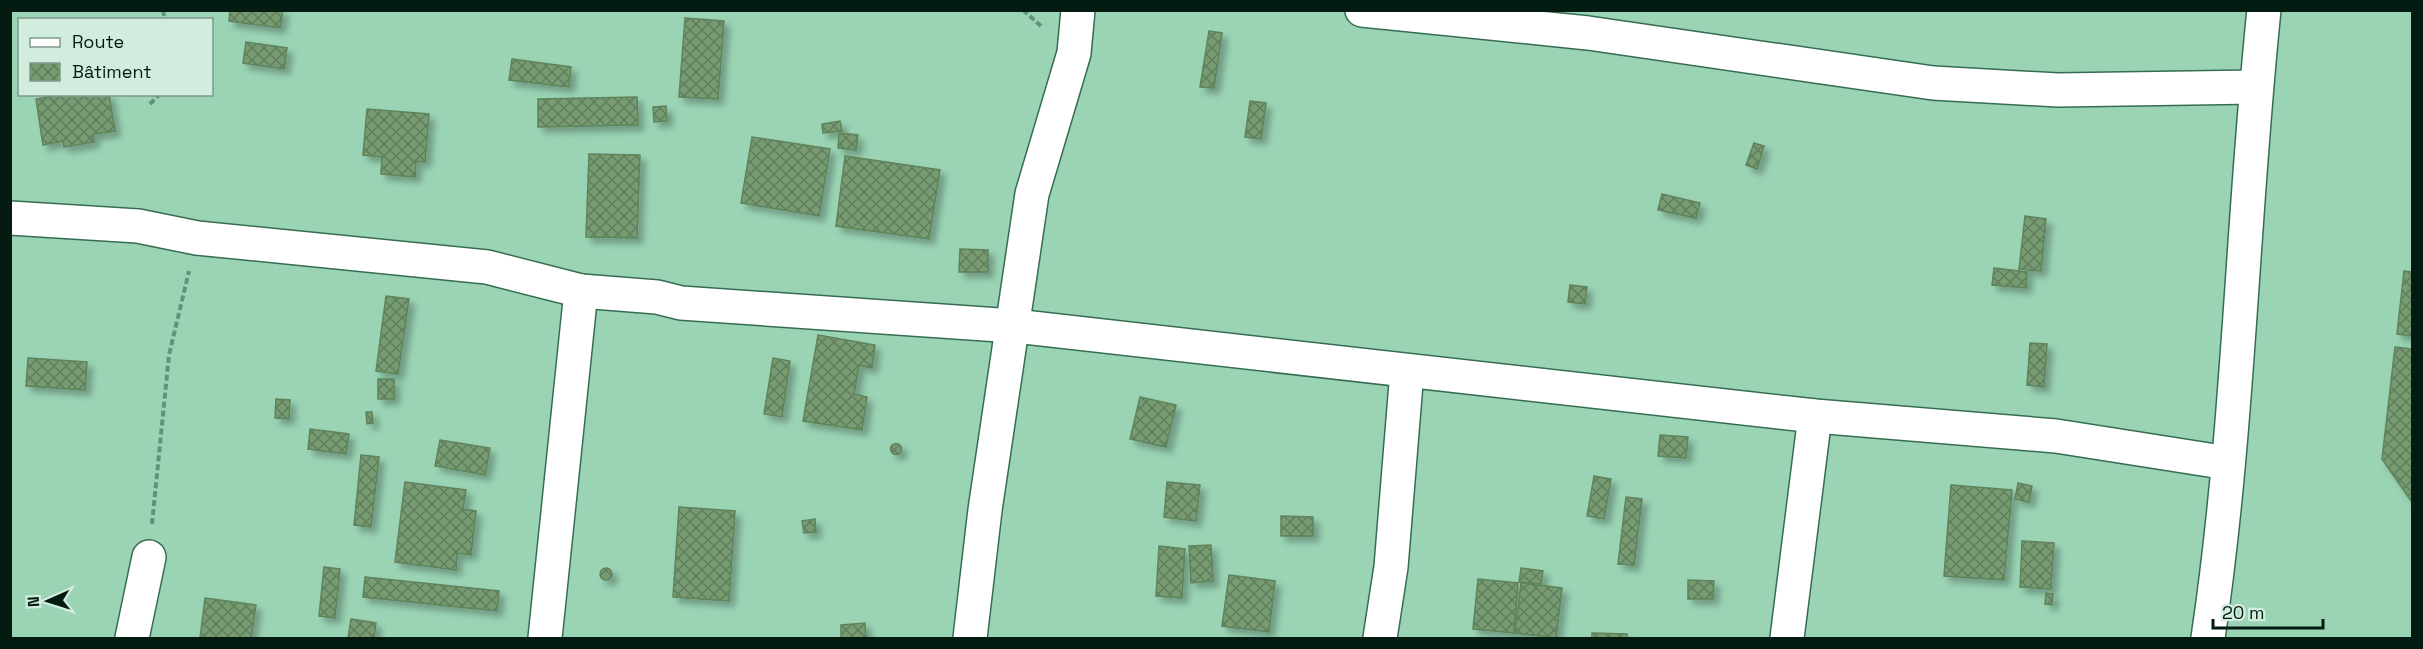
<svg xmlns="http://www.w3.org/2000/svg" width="2423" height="649" viewBox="0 0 2423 649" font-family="'Space Grotesk',sans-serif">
	<defs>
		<pattern id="building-cross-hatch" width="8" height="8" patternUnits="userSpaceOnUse" patternTransform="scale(1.5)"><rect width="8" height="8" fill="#789c72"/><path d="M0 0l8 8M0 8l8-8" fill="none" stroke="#607e5c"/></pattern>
		<filter id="shadow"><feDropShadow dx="5.5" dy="5.5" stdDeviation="3" flood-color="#0004"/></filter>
	</defs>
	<rect width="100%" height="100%" fill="#9ad4b5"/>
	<g fill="url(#building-cross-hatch)" stroke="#5f835a" stroke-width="1.5" filter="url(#shadow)">
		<path d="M230,10H283L280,28L229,21Z"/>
		<path d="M685,18L724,21L718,99L679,97Z"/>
		<path d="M1209,31L1222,33L1214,88L1200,87Z"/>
		<path d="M246,42L287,48L284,69L243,63Z"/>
		<path d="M512,59L571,67L569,87L509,80Z"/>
		<path d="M63,94H109L115,131L93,134L94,142L64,147L63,141L43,145L36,99Z"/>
		<path d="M637,97L638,125L538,127V99Z"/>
		<path d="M1250,101L1266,103L1261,139L1245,137Z"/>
		<path d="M666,106L667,121L654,122L653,107Z"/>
		<path d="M367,109L429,114L425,162L416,161L415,177L381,174L382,157L363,155Z"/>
		<path d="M840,121L842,131L823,133L822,124Z"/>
		<path d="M839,133L858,135L856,150L838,148Z"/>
		<path d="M752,137L830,149L819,216L741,203Z"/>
		<path d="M1754,143L1764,146L1757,169L1746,165Z"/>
		<path d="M589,154L640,155L637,238L586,237Z"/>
		<path d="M845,156L940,170L929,239L836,226Z"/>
		<path d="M1662,194L1700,203L1696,218L1658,210Z"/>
		<path d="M2025,216L2046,219L2041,271L2019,269Z"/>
		<path d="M960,249L988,250V272H959Z"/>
		<path d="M1994,268L2027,272L2026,288L1992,285Z"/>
		<path d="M2404,271L2412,272V336L2397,334Z"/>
		<path d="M1570,285L1587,287L1585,304L1568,302Z"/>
		<path d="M386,296L409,299L398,374L376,371Z"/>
		<path d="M818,335L875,345L872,368L859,365L854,394L867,397L862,430L803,421Z"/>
		<path d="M2030,343L2047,344L2044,387L2027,385Z"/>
		<path d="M2395,347L2412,349V502L2382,459Z"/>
		<path d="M28,358L87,362L85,390L26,386Z"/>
		<path d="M773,358L790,361L782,417L764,414Z"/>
		<rect x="378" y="379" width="16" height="20"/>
		<path d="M1140,397L1176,405L1166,447L1130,439Z"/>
		<path d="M276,399L290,400L289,419L275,418Z"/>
		<path d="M366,412H372L373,423L367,424Z"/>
		<path d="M310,429L349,434L346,454L308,449Z"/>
		<path d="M1660,435L1688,437L1686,458L1658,456Z"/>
		<path d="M440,440L490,448L485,475L435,466Z"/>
		<circle cx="896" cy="449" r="5.5"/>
		<path d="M361,455L379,457L371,527L354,525Z"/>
		<path d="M1594,476L1611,479L1604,519L1587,516Z"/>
		<path d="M405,482L466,490L463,509L476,511L471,555L457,553L456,570L395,562Z"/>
		<path d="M1167,482L1200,485L1196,521L1164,517Z"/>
		<path d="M2018,483L2032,486L2029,502L2015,499Z"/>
		<path d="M1951,485L2012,490L2004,580L1944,576Z"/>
		<path d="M1626,497L1642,499L1634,565L1618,564Z"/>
		<path d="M679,507L735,511L729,601L673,597Z"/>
		<path d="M1281,516L1313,517V536H1281Z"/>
		<path d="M815,519L816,532L804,533L802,521Z"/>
		<path d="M2022,541L2054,543L2051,589L2020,587Z"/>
		<path d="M1211,545L1213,581L1191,583L1189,546Z"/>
		<path d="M1159,546L1185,549L1182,598L1156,596Z"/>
		<path d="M324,567L340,569L335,618L319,616Z"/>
		<circle cx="606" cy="574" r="6"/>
		<path d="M1521,568L1543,571L1541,584L1519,582Z"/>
		<path d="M1229,575L1275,581L1269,632L1222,626Z"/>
		<path d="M365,577L499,591L497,611L363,597Z"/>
		<path d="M1478,579L1518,583L1514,633L1473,629Z"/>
		<path d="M1688,580L1714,581L1713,599H1688Z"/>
		<path d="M1521,583L1562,588L1556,638L1515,633Z"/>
		<path d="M2046,593L2053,594L2052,605L2045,604Z"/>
		<path d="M205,598L256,605L251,638H200Z"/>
		<path d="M351,619L376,623L374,638H348Z"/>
		<path d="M865,623L866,638H841V625Z"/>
		<path d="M1592,633L1627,634V638H1592Z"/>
	</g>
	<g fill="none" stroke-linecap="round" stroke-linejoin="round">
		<defs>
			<g id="street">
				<path d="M1362,10L1588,33L1933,83L2058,90L2256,87"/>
				<path d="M10,218L138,226L197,238L487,267L581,291L657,297L681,303L1014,326L1815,416L2056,436L2228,463"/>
				<path d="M132,638L149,557"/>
				<path d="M545,638L581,291"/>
				<path d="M970,638L985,510L1032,194L1074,53L1078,10"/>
				<path d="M1380,638L1391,567L1407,371"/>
				<path d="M1787,638L1815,416"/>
				<path d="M2208,638C2239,430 2242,220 2264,10"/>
			</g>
		</defs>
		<use href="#street" stroke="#366d52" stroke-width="36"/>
		<g stroke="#639179" stroke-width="4" stroke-dasharray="6 3" stroke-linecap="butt">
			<path d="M163,10L165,20"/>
			<path d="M1023,10L1041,26"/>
			<path d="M150,104L160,94"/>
			<path d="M152,524L169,355L189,271"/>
		</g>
		<use href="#street" stroke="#fff" stroke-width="33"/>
	</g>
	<rect width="2423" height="649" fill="none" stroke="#041b11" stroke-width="24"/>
	<rect x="18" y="18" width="195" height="78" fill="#d1eddd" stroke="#7f998b" stroke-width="1.5"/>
	<rect x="30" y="38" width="30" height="9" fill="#ffffff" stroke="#7f998b" stroke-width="1.5"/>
	<text x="72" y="48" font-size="18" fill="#041b11">Route</text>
	<rect x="30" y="63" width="30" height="18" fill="url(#building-cross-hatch)" stroke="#7f998b" stroke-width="1.5"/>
	<text x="72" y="78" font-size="18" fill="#041b11">Bâtiment</text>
	<g transform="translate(48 601) rotate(267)" stroke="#d1eddd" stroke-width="4.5" paint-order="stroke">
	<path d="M0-4.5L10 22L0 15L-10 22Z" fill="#041b11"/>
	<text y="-9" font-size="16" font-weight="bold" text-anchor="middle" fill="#041b11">N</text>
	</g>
	<path d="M2213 619v9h110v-9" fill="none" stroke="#041b11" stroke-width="3"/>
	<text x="2222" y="619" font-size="18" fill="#041b11" stroke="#d1eddd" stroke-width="4.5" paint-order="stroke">20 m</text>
</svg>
